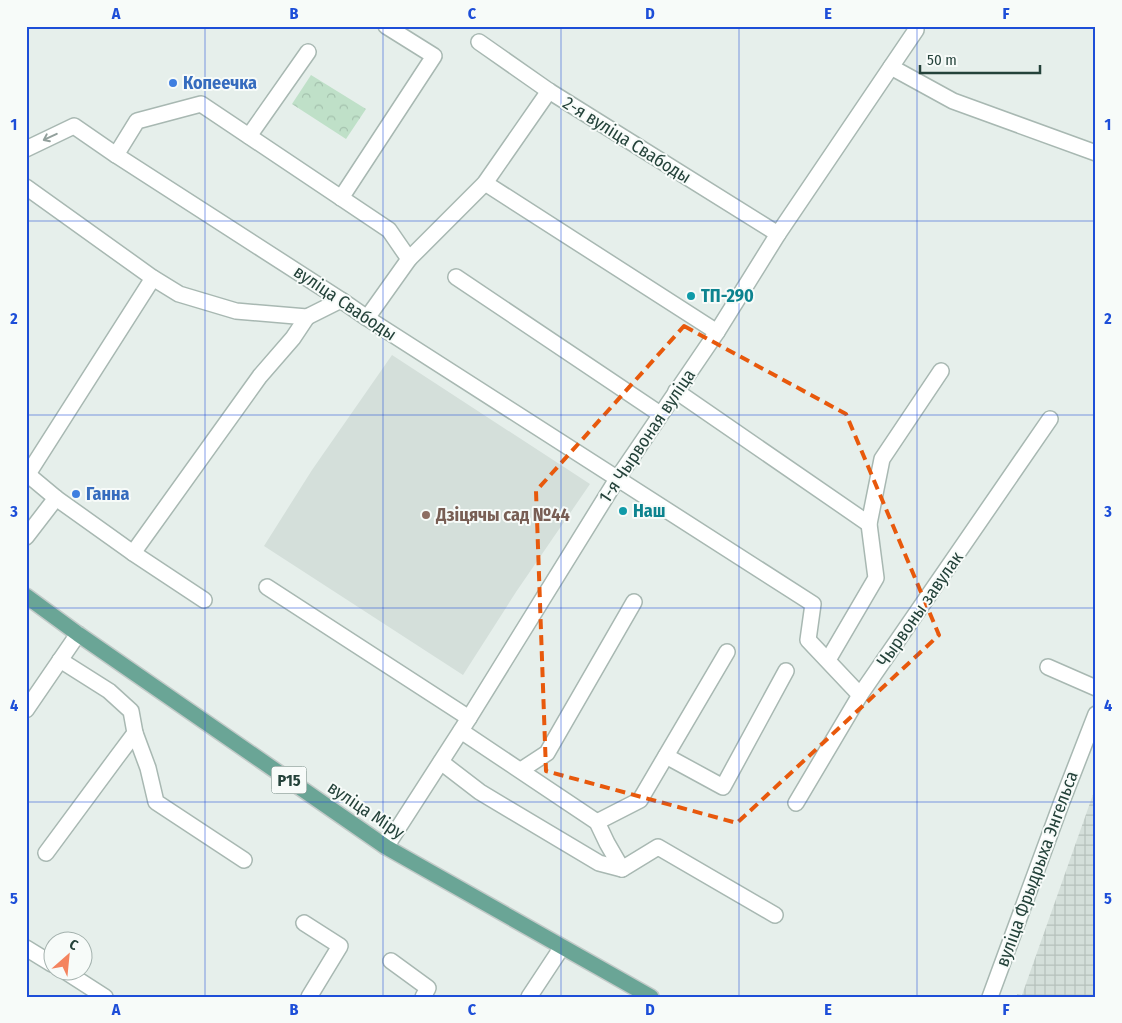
<svg xmlns="http://www.w3.org/2000/svg" width="1122" height="1023" viewBox="0 0 1122 1023" font-family="'Fira Sans Condensed',sans-serif">
	<defs>
		<pattern id="industrial-grid" width="8" height="8" patternUnits="userSpaceOnUse" patternTransform="scale(1.25)"><rect width="8" height="8" fill="#d4dfda"/><path d="M0 4h8M4 0v8" fill="none" stroke="#b6c1bc"/></pattern>
		<pattern id="forest-crowns" width="20" height="18" patternUnits="userSpaceOnUse" patternTransform="scale(1.25)"><rect width="20" height="18" fill="#bfe0c8"/><path d="M2 6a3 3 0 1 1 6 0M12 15a3 3 0 1 1 6 0" fill="none" stroke="#a4c1ad"/></pattern>
	</defs>
	<rect width="100%" height="100%" fill="#e6efeb"/>
	<path fill="#d4dfda" d="M392,355L590,484L516,592L463,675L264,546L312,470Z"/>
	<path fill="url(#industrial-grid)" d="M1096,786V997H1017V994L1022,995Z"/>
	<path fill="url(#forest-crowns)" d="M311,75L366,109L346,139L292,104Z"/>
	<g fill="none" stroke-linecap="round" stroke-linejoin="round">
		<defs>
			<g id="minor">
				<path d="M479,42L549,91L778,234"/>
				<path d="M891,67L953,101L1096,153"/>
				<path d="M249,136L308,52"/>
				<path d="M26,149L74,126L116,155L341,300L367,318L813,604L808,640L860,695"/>
				<path d="M116,155L137,121L201,104L389,230L409,259"/>
				<path d="M485,183L717,332"/>
				<path d="M26,187L153,278L179,294L236,311L307,317L341,300"/>
				<path d="M341,198L434,56L386,26"/>
				<path d="M456,277L660,414"/>
				<path d="M367,318L409,259L485,183L549,91"/>
				<path d="M676,391L869,524"/>
				<path d="M26,473L56,498L133,553L204,600"/>
				<path d="M28,474L153,278"/>
				<path d="M26,537L56,498"/>
				<path d="M133,553L260,376L293,338L307,317"/>
				<path d="M267,587L469,718"/>
				<path d="M828,660L876,578L869,524L882,459L941,371"/>
				<path d="M1048,667L1096,688"/>
				<path d="M26,710L78,634"/>
				<path d="M461,731L597,822L607,843L622,869L658,847L775,915"/>
				<path d="M135,733L148,768L156,802L244,860"/>
				<path d="M666,756L723,787L786,671"/>
				<path d="M441,762L480,792L599,863L622,869"/>
				<path d="M521,770L547,753L634,602"/>
				<path d="M796,803L860,695L1050,419"/>
				<path d="M597,822L640,800L727,652"/>
				<path d="M386,847L469,718L617,479L717,332L778,234L916,30"/>
				<path d="M46,853L117,757L135,733L131,711L109,691L60,660"/>
				<path d="M304,923L340,946L309,997"/>
				<path d="M26,948L52,964"/>
				<path d="M391,961L428,988L423,997"/>
				<path d="M63,970L105,997"/>
				<path d="M529,997L562,947"/>
				<path d="M990,997L1061,804L1096,714"/>
			</g>
			<path id="major" d="M26,596L78,634L386,847L651,997"/>
		</defs>
		<use href="#minor" stroke="#a8b8b2" stroke-width="18"/>
		<use href="#major" stroke="#c2cac8" stroke-width="18"/>
		<use href="#minor" stroke="#fff" stroke-width="15"/>
		<use href="#major" stroke="#6aa596" stroke-width="15"/>
	</g>
	<defs><path id="oneway-shaft" d="M-6 0H5M1.5-3L5.5 0L1.5 3" fill="none" stroke-width="1.6" stroke-linecap="round" stroke-linejoin="round" transform="scale(1.25)"/></defs>
	<use stroke="#92a09c" href="#oneway-shaft" transform="translate(50 137) rotate(155)"/>
	<path fill="none" stroke="#e8590c" stroke-width="4" stroke-dasharray="10 6" stroke-linejoin="round" d="M684,326L846,414L939,635L737,823L546,771L536,491Z"/>
	<path fill="none" stroke="#1d4ed8" stroke-width="1" stroke-opacity="0.55" d="M205,26V997M383,26V997M561,26V997M739,26V997M917,26V997M26,221H1096M26,415H1096M26,608H1096M26,802H1096"/>
	<g fill="#3f7fe0" stroke="#f7fbf9" stroke-width="2">
		<circle cx="173" cy="83" r="5"/>
		<circle cx="76" cy="494" r="5"/>
	</g>
	<g fill="#0f9aa8" stroke="#f7fbf9" stroke-width="2">
		<circle cx="691" cy="296" r="5"/>
		<circle cx="623" cy="511" r="5"/>
	</g>
	<circle fill="#8d6e63" stroke="#f7fbf9" stroke-width="2" cx="426" cy="515" r="5"/>
	<g text-anchor="middle" dominant-baseline="central" stroke-width="4" stroke-linejoin="round" paint-order="stroke">
		<rect fill="#f7fbf9" stroke="#637a73" stroke-width="1" x="271.5" y="766.5" width="35" height="27" rx="4"/>
		<g font-size="16" font-weight="bold" fill="#24423a">
			<text x="289" y="780">Р15</text>
		</g>
		<g font-size="18" font-weight="bold" fill="#366cbe" stroke="#f7fbf9" text-anchor="start">
			<text x="183" y="83">Копеечка</text>
			<text x="86" y="494">Ганна</text>
		</g>
		<g font-size="18" fill="#24423a" stroke="#f7fbf9">
			<text transform="translate(627 140) rotate(32)">2-я вуліца Свабоды</text>
			<text transform="translate(345 303) rotate(34)">вуліца Свабоды</text>
			<text transform="translate(647 436) rotate(-56)">1-я Чырвоная вуліца</text>
			<text transform="translate(920 609) rotate(-55)">Чырвоны завулак</text>
			<text transform="translate(366 810) rotate(34)">вуліца Міру</text>
			<text transform="translate(1037 869) rotate(-70)">вуліца Фрыдрыха Энгельса</text>
		</g>
		<g font-size="18" font-weight="bold" fill="#0d838f" stroke="#f7fbf9" text-anchor="start">
			<text x="701" y="296">ТП-290</text>
			<text x="633" y="511">Наш</text>
		</g>
		<g font-size="18" font-weight="bold" fill="#785e54" stroke="#f7fbf9" text-anchor="start">
			<text x="436" y="515">Дзіцячы сад №44</text>
		</g>
	</g>
	<rect width="1122" height="1023" fill="none" stroke="#f7fbf9" stroke-width="55"/>
	<g transform="translate(68 956) rotate(27)"><circle r="24" fill="#f7fbf9" stroke="#a3b1ad"/>
	<path d="M0-4L9 19L0 12L-9 19Z" fill="#f4845f"/>
	<text y="-8" font-size="14" font-weight="bold" text-anchor="middle" fill="#24423a">С</text>
	</g>
	<path d="M920 65v8h120v-8" fill="none" stroke="#24423a" stroke-width="2.5"/>
	<text x="927" y="65" font-size="15" fill="#24423a" stroke="#f7fbf9" stroke-width="4" paint-order="stroke">50 m</text>
	<rect x="28" y="28" width="1066" height="968" fill="none" stroke="#1d4ed8" stroke-width="2"/>
	<g font-size="16" text-anchor="middle" font-weight="bold" fill="#1d4ed8">
		<text x="116" y="19">A</text>
		<text x="294" y="19">B</text>
		<text x="472" y="19">C</text>
		<text x="650" y="19">D</text>
		<text x="828" y="19">E</text>
		<text x="1006" y="19">F</text>
		<text x="14" y="130">1</text>
		<text x="1108" y="130">1</text>
		<text x="14" y="324">2</text>
		<text x="1108" y="324">2</text>
		<text x="14" y="517">3</text>
		<text x="1108" y="517">3</text>
		<text x="14" y="711">4</text>
		<text x="1108" y="711">4</text>
		<text x="14" y="904">5</text>
		<text x="1108" y="904">5</text>
		<text x="116" y="1015">A</text>
		<text x="294" y="1015">B</text>
		<text x="472" y="1015">C</text>
		<text x="650" y="1015">D</text>
		<text x="828" y="1015">E</text>
		<text x="1006" y="1015">F</text>
	</g>
</svg>
